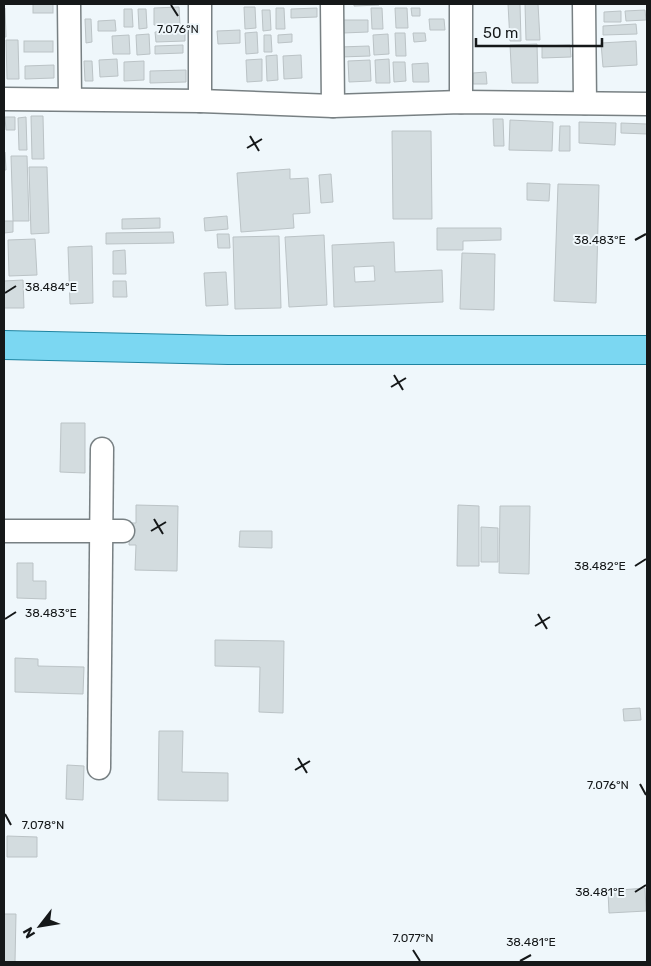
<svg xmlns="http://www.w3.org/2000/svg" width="651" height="966" viewBox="0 0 651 966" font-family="Rubik,sans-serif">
	<rect width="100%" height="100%" fill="#eff7fb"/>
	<g fill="#d3dcdf" stroke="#bbc3c6" fill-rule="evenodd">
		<rect x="33" y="4" width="20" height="9"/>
		<path d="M354,4H379V5L354,6Z"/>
		<path d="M508,4H520L521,41H510Z"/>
		<path d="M525,4H538L540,40H526Z"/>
		<path d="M179,7L180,25H154V8Z"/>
		<path d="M244,7H255L256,28L245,29Z"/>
		<path d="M4,8H5L6,37H4Z"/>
		<path d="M276,8H284L285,29H276Z"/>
		<path d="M317,8V17L291,18V9Z"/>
		<path d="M371,8H382L383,29H372Z"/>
		<path d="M395,8H407L408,28H396Z"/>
		<path d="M411,8H420V16H412Z"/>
		<path d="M124,9H132L133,27H124Z"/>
		<path d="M138,9H146L147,28L139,29Z"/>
		<path d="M262,10H270L271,30L263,31Z"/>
		<path d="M645,10L646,20L626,21L625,11Z"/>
		<path d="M621,11V22H604V12Z"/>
		<path d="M85,19H91L92,42L86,43Z"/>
		<path d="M429,19H444L445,30H430Z"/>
		<path d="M115,20L116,31H98V21Z"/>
		<path d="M343,20H368V32L343,33Z"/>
		<path d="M636,24L637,34L603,35V26Z"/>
		<path d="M240,30V43L218,44L217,31Z"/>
		<path d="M185,31V41L156,42L155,32Z"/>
		<path d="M257,32L258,53L246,54L245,33Z"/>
		<path d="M395,33H405L406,56H396Z"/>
		<path d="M413,33H425L426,41L414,42Z"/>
		<path d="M149,34L150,54L137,55L136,35Z"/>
		<path d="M292,34V42L278,43V35Z"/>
		<path d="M388,34L389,54L374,55L373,35Z"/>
		<path d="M129,35L130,54H113L112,36Z"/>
		<path d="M264,35H271L272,52H264Z"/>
		<path d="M6,40H18L19,79H7Z"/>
		<rect x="24" y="41" width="29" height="11"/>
		<path d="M636,41L637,65L603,67L601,43Z"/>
		<path d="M537,44L538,83H512L510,45Z"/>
		<path d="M183,45V53L155,54V46Z"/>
		<path d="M570,45L571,57L542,58V46Z"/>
		<path d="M369,46L370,56L340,57L339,47Z"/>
		<path d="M277,55L278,80L267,81L266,56Z"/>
		<path d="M301,55L302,78L284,79L283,56Z"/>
		<path d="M117,59L118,76L100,77L99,60Z"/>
		<path d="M262,59V81L247,82L246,60Z"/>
		<path d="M389,59L390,83H376L375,60Z"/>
		<path d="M370,60L371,81L349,82L348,61Z"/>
		<path d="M84,61H92L93,81H85Z"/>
		<path d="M144,61V80L124,81V62Z"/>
		<path d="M393,62H405L406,81L394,82Z"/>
		<path d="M428,63L429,82H413L412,64Z"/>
		<path d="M54,65V78L25,79V66Z"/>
		<path d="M186,70V82L150,83V71Z"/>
		<path d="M486,72L487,84H473V73Z"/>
		<path d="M31,116H43L44,159H32Z"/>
		<path d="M5,117H15V130H6Z"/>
		<path d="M26,117L27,150H19L18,118Z"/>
		<path d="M493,119H503L504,146H494Z"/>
		<path d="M510,120L553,122L552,151L509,150Z"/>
		<path d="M579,122L616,123L615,145L579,143Z"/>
		<path d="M621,123L647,124V134L621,133Z"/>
		<path d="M560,126H570V151H559Z"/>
		<path d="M392,131H431L432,219H393Z"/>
		<path d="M4,152H5L6,170H4Z"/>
		<path d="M11,156H27L29,221H13Z"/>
		<path d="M29,167H47L49,233L31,234Z"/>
		<path d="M290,169V179L308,178L310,213L293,214L294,228L241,232L237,173Z"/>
		<path d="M331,174L333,202L321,203L319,175Z"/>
		<path d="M527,183L550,184L549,201L527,200Z"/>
		<path d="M558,184L599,185L596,303L554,301Z"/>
		<path d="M227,216L228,229L205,231L204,218Z"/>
		<path d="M160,218V228L122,229V219Z"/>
		<path d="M4,221H13V232L4,233Z"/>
		<path d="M437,228H501V240L463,241V250H437Z"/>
		<path d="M173,232L174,243L106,244V233Z"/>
		<path d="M217,234H229L230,248H218Z"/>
		<path d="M324,235L327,305L289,307L285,237Z"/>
		<path d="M279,236L281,308L235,309L233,237Z"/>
		<path d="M35,239L37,275L9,276L8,240Z"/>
		<path d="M394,242L395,272L442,270L443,302L334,307L332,245ZM374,266L375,281L355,282L354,267Z"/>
		<path d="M92,246L93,303L70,304L68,247Z"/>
		<path d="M125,250L126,274H113V251Z"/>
		<path d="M462,253L495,254L494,310L460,309Z"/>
		<path d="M226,272L228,305L206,306L204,273Z"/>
		<path d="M23,280L24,308H4V281Z"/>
		<path d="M113,281H126L127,297H113Z"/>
		<path d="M61,423H85V473L60,472Z"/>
		<path d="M136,505L178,506L177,571L135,570L136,545H129L130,523H136Z"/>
		<path d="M458,505L479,506V566H457Z"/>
		<path d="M500,506H530L529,574L499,573Z"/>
		<path d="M481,527L498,528V562H481Z"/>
		<path d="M240,531H272V548L239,547Z"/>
		<path d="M17,563H33V581H46V599L17,598Z"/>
		<path d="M215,640L284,641L283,713L259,712L260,667L215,666Z"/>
		<path d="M15,658L38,659V666L84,667L83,694L15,692Z"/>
		<path d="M640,708L641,720L624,721L623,709Z"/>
		<path d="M159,731H183L182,772L228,773V801L158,800Z"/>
		<path d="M67,765L84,766L83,800L66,799Z"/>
		<path d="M7,836L37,837V857H7Z"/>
		<path d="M645,888L646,911L609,913L608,891Z"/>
		<path d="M4,914H16L15,962H4Z"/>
	</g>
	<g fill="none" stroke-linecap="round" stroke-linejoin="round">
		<defs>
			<g id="minor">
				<path d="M69,4L70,99"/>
				<path d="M200,4V101"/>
				<path d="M332,4L333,106"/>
				<path d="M461,4V102"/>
				<path d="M584,4L585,103"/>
				<path d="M4,99L200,101L333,106L461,102L647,104"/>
				<path d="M4,531H123"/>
				<path d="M99,768L102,449"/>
			</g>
			<path id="major" d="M4,345L228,350H647"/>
		</defs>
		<use href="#minor" stroke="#788083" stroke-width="25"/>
		<use href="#major" stroke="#1e83a0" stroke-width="30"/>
		<use href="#minor" stroke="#fff" stroke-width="22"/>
		<use href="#major" stroke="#7bd7f2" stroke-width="28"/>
	</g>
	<path fill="none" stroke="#151819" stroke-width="2" d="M171,5L178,16M250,136L259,151M247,148L262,139M635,240L646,234M5,293L16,286M394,375L403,390M391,387L406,378M154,519L163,534M151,531L166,522M635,566L646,559M538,614L547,629M5,619L16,612M535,626L550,617M298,758L307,773M295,770L310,761M640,784L646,795M5,814L11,825M635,892L646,885M413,950L420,961M520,961L531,955"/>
	<g font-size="12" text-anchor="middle" fill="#151819" stroke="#eff7fb" stroke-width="4" stroke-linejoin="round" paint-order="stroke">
		<text x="178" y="33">7.076°N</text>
		<text x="600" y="244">38.483°E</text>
		<text x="51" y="291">38.484°E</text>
		<text x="600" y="570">38.482°E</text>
		<text x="51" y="617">38.483°E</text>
		<text x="608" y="789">7.076°N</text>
		<text x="43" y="829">7.078°N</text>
		<text x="600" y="896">38.481°E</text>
		<text x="413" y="942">7.077°N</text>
		<text x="531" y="946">38.481°E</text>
	</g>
	<rect width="651" height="966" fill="none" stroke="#151819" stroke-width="10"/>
	<g transform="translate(40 926) rotate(239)" stroke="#eff7fb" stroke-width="4" paint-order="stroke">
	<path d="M0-4L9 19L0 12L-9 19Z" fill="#151819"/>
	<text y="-8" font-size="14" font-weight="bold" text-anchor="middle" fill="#151819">N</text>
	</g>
	<path d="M476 38v8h126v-8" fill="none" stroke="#151819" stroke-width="2.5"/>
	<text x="483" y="38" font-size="15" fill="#151819" stroke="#eff7fb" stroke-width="4" paint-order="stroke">50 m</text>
</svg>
